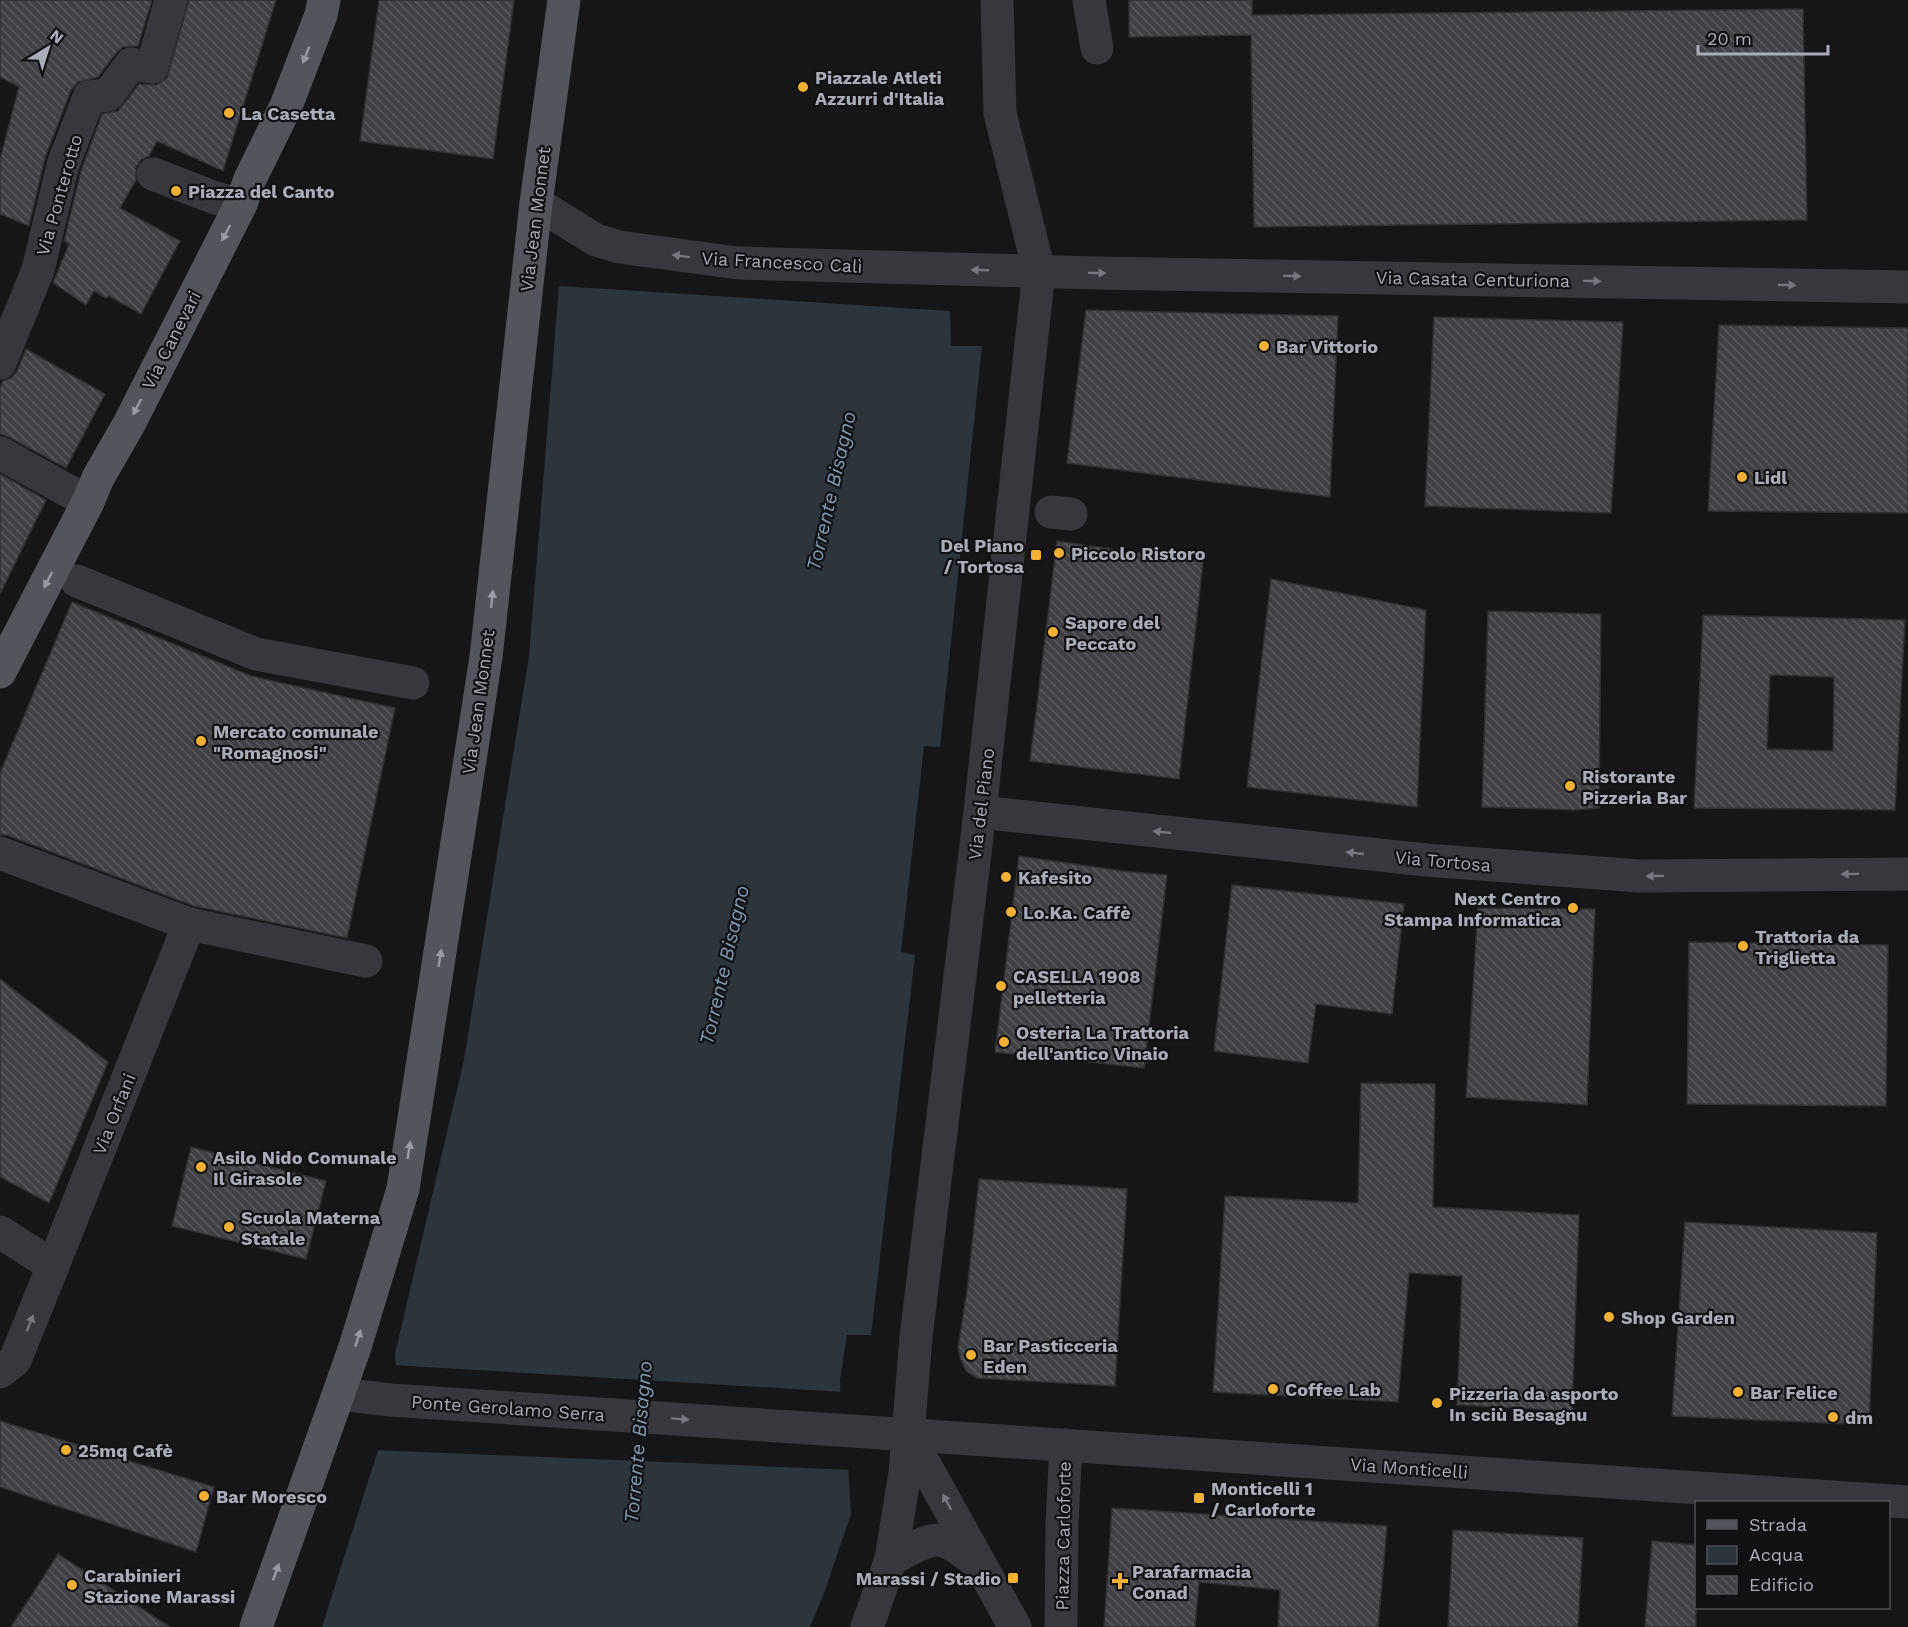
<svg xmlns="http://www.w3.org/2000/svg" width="1908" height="1627" viewBox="0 0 1908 1627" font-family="'Work Sans',sans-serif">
	<defs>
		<pattern id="building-back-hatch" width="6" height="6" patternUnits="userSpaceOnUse" patternTransform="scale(1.5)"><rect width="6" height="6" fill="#404145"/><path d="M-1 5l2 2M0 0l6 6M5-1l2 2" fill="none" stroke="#595a5e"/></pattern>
	</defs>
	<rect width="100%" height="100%" fill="#161618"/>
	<path fill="#2c353c" d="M559,286L950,311L951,346H982L940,747L924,746L901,952L915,955L871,1335H847L840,1379L841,1428L848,1465L851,1514L824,1593L810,1627H322L378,1450L396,1368L395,1354L464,1060L529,656Z"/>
	<path fill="#161618" d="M392,1365L844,1392V1428L851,1470L375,1450L388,1400Z"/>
	<g fill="url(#building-back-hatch)" stroke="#303034" stroke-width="1.5" fill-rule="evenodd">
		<path d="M0,0H152L138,46L123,47L116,53L98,77L78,82L71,90L45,158L29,226L0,214V159L19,87L0,77Z"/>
		<path d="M189,0H276L223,171L157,141L149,156L141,160L136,167V180L120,208L180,241L141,314L109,296L106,298L94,291L86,305L53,283L69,244L64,241L81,171L102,114L118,111L139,84L156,85L167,78Z"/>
		<path d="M379,0H514L493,159L360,141Z"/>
		<path d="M1129,0H1252V15L1803,9L1807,220L1254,227L1251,35L1129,37Z"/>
		<path d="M1086,310L1338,316L1330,497L1067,463Z"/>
		<path d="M1434,317L1623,322L1611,513L1425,506Z"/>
		<path d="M1719,325L1908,328V513L1708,511Z"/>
		<path d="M26,349L105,394L66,468L9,437L0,434V388L3,381L11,378L17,371Z"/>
		<path d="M0,474L46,500L0,594Z"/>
		<path d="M1057,541L1203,562L1179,779L1030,761Z"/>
		<path d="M1271,579L1426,610L1417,807L1247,787Z"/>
		<path d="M72,602L251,676L395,708L347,938L194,906L7,835H0V773Z"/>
		<path d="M1488,611L1601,614L1599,808L1575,810L1482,807Z"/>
		<path d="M1703,615L1905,620L1895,810L1694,808ZM1770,675L1834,677L1833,751L1767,749Z"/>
		<path d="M1019,856L1122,871L1167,875L1144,1068L995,1052Z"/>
		<path d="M1232,885L1404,904L1392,1014L1316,1004L1308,1063L1214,1051Z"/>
		<path d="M1478,908L1595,909L1587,1105L1466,1097Z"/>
		<path d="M1689,942L1888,945L1886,1106L1687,1104Z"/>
		<path d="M0,979L108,1062L49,1203L0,1177Z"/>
		<path d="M1361,1083L1435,1084L1433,1207L1579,1215L1572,1411L1457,1405L1462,1276L1409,1273L1398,1402L1213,1392L1225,1196L1358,1203Z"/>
		<path d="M191,1147L326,1181L306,1259L172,1226Z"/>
		<path d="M979,1179L1127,1189L1115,1386L977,1378L966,1371L961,1360L958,1348L967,1291Z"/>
		<path d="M1685,1222L1877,1233L1869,1425L1672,1416Z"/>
		<path d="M0,1421L214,1487L196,1552L0,1487Z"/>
		<path d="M1112,1508L1387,1526L1378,1627H1278L1280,1590L1199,1582L1195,1627H1104Z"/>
		<path d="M1453,1530L1583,1538L1578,1627H1448Z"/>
		<path d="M1652,1541L1696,1545V1627H1645Z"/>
		<path d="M58,1554L170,1627H11Z"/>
	</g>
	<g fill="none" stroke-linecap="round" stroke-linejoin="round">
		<g stroke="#37383d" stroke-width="33">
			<path d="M1089,0L1097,48"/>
			<path d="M38,270L63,165L89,97L108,95L131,64L152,67"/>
			<path d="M1051,512L1071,514"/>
			<path d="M77,581L256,654L413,683"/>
			<path d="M0,853L189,924"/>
			<path d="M53,1266L189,924L366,961"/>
		</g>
		<g stroke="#37383d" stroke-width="33">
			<path d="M152,67L171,0"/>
			<path d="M153,174L215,198L241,204"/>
			<path d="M536,203L596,240L619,247L738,263L1095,273L1908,287"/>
			<path d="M0,363L38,270"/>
			<path d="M0,453L88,502"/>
			<path d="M980,812L1426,860L1639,876L1908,874"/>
			<path d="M0,1232L53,1266L15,1360L0,1372"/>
			<path d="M1061,1627L1062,1523L1066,1445"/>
		</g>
		<g stroke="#37383d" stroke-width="33">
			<path d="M339,1394L391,1400L1908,1502"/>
			<path d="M909,1436L1015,1627"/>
			<path d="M891,1559C938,1536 937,1530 979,1564"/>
			<path d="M867,1627L891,1559L905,1473L916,1337L980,812L1039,271L1000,113L997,0"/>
		</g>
		<g stroke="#53555c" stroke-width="33">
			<path d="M0,672L88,502L98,478L129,424L241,204L250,179L286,106L321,15L324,0"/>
			<path d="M256,1627L355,1347L403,1189L486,657L536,203L564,0"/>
		</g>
	</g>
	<defs><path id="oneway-solid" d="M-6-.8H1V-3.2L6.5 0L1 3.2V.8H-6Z" transform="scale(1.5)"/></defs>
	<g fill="#979ba6">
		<use href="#oneway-solid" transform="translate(306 55) rotate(111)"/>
		<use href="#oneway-solid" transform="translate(226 233) rotate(117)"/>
		<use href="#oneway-solid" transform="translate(137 407) rotate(117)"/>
		<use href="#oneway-solid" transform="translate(48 580) rotate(117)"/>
		<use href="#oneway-solid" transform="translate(492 599) rotate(-84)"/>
		<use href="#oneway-solid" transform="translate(440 958) rotate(-81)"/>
		<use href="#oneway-solid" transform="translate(409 1150) rotate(-81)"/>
		<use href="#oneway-solid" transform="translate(358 1338) rotate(-73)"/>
		<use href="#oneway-solid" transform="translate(276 1572) rotate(-70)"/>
	</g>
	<g fill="#757881">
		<use href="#oneway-solid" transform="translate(681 256) rotate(-173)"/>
		<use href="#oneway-solid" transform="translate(980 270) rotate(-178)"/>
		<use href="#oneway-solid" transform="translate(1097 273) rotate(1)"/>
		<use href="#oneway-solid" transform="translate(1292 276) rotate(1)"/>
		<use href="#oneway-solid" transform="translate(1592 281) rotate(1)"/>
		<use href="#oneway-solid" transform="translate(1787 285) rotate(1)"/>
		<use href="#oneway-solid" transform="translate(1162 832) rotate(-174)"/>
		<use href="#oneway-solid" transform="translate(1355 853) rotate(-174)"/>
		<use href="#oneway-solid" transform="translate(1850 874) rotate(179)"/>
		<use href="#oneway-solid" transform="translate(1655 876) rotate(179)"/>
		<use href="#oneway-solid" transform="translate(30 1323) rotate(-68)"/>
		<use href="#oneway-solid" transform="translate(680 1419) rotate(4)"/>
		<use href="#oneway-solid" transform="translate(947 1502) rotate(-119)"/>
	</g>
	<g fill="#f2b134" stroke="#111113" stroke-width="2">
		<circle cx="803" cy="87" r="6"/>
		<circle cx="229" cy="113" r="6"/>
		<circle cx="176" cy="191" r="6"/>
		<circle cx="1264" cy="346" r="6"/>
		<circle cx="1742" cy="477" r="6"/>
		<circle cx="1059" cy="553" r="6"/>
		<rect x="1030" y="549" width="12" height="12" rx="3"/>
		<circle cx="1053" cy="632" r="6"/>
		<circle cx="201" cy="741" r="6"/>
		<circle cx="1570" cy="786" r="6"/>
		<circle cx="1006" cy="877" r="6"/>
		<circle cx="1573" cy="908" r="6"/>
		<circle cx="1011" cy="912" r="6"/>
		<circle cx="1743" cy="946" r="6"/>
		<circle cx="1001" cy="986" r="6"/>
		<circle cx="1004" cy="1042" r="6"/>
		<circle cx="201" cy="1167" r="6"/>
		<circle cx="229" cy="1227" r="6"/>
		<circle cx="1609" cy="1317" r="6"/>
		<circle cx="971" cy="1355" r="6"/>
		<circle cx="1273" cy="1389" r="6"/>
		<circle cx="1738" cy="1392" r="6"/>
		<circle cx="1437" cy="1403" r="6"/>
		<circle cx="1833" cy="1417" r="6"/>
		<circle cx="66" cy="1450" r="6"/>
		<circle cx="204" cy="1496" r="6"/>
		<rect x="1193" y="1492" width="12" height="12" rx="3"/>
		<rect x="1007" y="1572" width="12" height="12" rx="3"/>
		<path d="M1117 1572h6v6h6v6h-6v6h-6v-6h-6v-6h6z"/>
		<circle cx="72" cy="1585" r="6"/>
	</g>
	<g text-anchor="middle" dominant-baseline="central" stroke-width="4.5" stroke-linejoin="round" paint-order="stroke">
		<g font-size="18" font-weight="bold" fill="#a8adb8" stroke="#111113" text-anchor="start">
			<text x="815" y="77">Piazzale Atleti<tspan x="815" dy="21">Azzurri d'Italia</tspan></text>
			<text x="241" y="113">La Casetta</text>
			<text x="188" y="191">Piazza del Canto</text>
			<text x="1276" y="346">Bar Vittorio</text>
			<text x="1754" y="477">Lidl</text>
			<text x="1024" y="545" text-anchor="end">Del Piano<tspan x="1024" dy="21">/ Tortosa</tspan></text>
			<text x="1071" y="553">Piccolo Ristoro</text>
			<text x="1065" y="622">Sapore del<tspan x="1065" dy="21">Peccato</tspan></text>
			<text x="213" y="731">Mercato comunale<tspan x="213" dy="21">"Romagnosi"</tspan></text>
			<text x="1582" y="776">Ristorante<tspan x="1582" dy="21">Pizzeria Bar</tspan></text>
			<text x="1018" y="877">Kafesito</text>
			<text x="1561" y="898" text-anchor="end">Next Centro<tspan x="1561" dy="21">Stampa Informatica</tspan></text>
			<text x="1023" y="912">Lo.Ka. Caffè</text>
			<text x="1755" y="936">Trattoria da<tspan x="1755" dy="21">Triglietta</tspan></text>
			<text x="1013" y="976">CASELLA 1908<tspan x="1013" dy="21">pelletteria</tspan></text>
			<text x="1016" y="1032">Osteria La Trattoria<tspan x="1016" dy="21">dell'antico Vinaio</tspan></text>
			<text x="213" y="1157">Asilo Nido Comunale<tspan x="213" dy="21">Il Girasole</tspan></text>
			<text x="241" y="1217">Scuola Materna<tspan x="241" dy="21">Statale</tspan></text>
			<text x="1621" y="1317">Shop Garden</text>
			<text x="983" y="1345">Bar Pasticceria<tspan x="983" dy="21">Eden</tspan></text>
			<text x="1285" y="1389">Coffee Lab</text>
			<text x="1750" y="1392">Bar Felice</text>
			<text x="1449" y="1393">Pizzeria da asporto<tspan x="1449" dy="21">In sciù Besagnu</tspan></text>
			<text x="1845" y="1417">dm</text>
			<text x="78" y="1450">25mq Cafè</text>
			<text x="1211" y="1488">Monticelli 1<tspan x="1211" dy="21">/ Carloforte</tspan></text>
			<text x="216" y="1496">Bar Moresco</text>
			<text x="1132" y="1571">Parafarmacia<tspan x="1132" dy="21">Conad</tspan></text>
			<text x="84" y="1575">Carabinieri<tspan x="84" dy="21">Stazione Marassi</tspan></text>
			<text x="1001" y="1578" text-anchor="end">Marassi / Stadio</text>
		</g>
		<g font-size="18" fill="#a8adb8" stroke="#111113">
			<text transform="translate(59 195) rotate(-74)">Via Ponterotto</text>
			<text transform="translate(535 219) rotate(-83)">Via Jean Monnet</text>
			<text transform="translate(782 262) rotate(3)">Via Francesco Calì</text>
			<text transform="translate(1473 279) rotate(1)">Via Casata Centuriona</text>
			<text transform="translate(171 340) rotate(-63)">Via Canevari</text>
			<text transform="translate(478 702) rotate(-82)">Via Jean Monnet</text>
			<text transform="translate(981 804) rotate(-83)">Via del Piano</text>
			<text transform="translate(1443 861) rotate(5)">Via Tortosa</text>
			<text transform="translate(114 1114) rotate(-68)">Via Orfani</text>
			<text transform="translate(508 1408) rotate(4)">Ponte Gerolamo Serra</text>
			<text transform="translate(1409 1468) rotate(4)">Via Monticelli</text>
			<text transform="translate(1063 1536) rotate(-89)">Piazza Carloforte</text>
		</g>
		<g font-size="20" font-style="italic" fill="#7f9bb3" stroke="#111113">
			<text transform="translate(831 491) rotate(-77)">Torrente Bisagno</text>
			<text transform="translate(724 965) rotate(-77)">Torrente Bisagno</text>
			<text transform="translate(638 1442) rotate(-85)">Torrente Bisagno</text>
		</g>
	</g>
	<rect x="1695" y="1501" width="195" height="108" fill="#111113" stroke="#4d4f55" stroke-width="1.5"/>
	<rect x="1707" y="1520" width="30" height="9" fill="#53555c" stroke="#4d4f55" stroke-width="1.5"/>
	<text x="1749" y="1531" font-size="18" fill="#a8adb8">Strada</text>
	<rect x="1707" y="1546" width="30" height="18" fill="#2c353c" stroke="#4d4f55" stroke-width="1.5"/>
	<text x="1749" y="1561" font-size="18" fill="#a8adb8">Acqua</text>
	<rect x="1707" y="1576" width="30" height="18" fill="url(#building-back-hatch)" stroke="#4d4f55" stroke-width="1.5"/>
	<text x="1749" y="1591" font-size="18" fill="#a8adb8">Edificio</text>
	<g transform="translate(48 48) rotate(38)" stroke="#111113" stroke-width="4.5" paint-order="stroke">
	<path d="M0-4.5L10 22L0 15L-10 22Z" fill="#a8adb8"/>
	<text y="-9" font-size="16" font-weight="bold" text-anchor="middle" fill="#a8adb8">N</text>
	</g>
	<path d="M1698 45v9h130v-9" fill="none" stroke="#a8adb8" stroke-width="3"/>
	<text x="1707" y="45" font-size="18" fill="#a8adb8" stroke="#111113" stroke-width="4.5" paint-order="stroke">20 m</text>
</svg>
